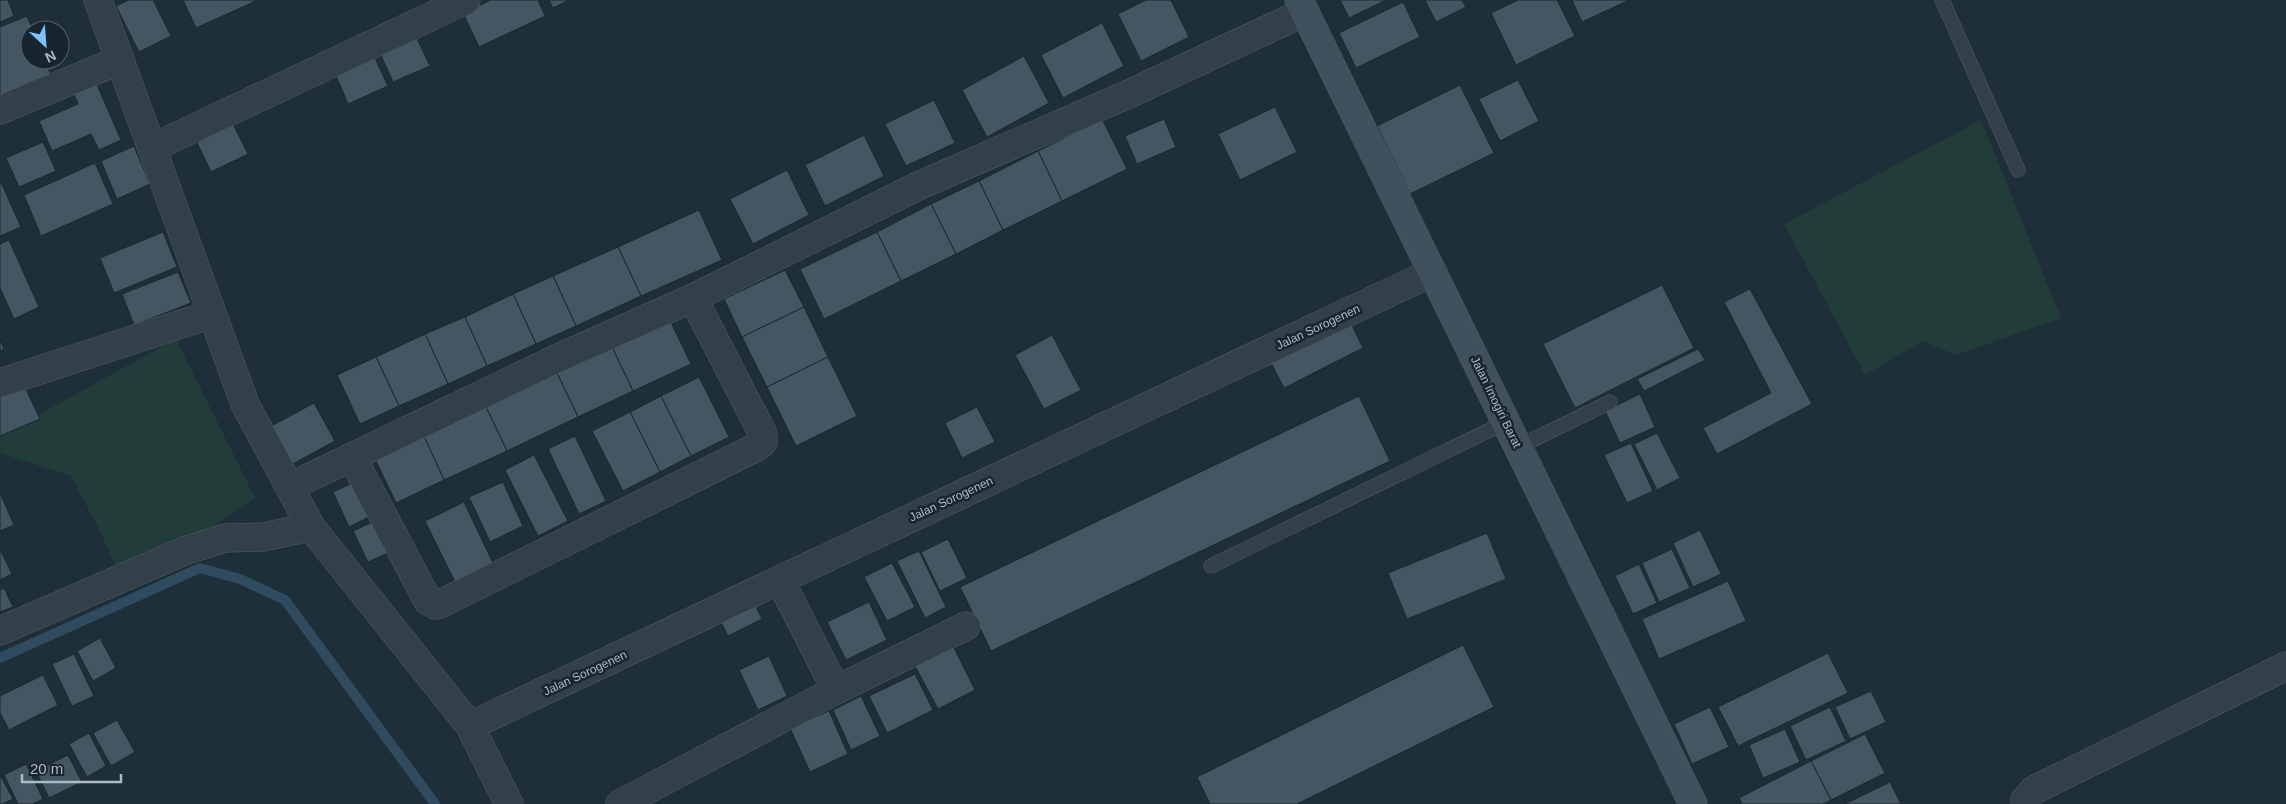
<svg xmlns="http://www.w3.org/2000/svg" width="2286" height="804" viewBox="0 0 2286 804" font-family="Helvetica,sans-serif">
	<rect width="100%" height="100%" fill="#1f2f39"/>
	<g fill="#223c3a">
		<path d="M1981,120L2061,318L1956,355L1923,341L1865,375L1784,224Z"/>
		<path d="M176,339L255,498L191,541L118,571L99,529L71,476L0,453V436Z"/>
	</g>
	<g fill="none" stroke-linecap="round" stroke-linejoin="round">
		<path stroke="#304b60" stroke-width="10" d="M0,658L200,568L240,579L285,600L435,804"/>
	</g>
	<g fill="#455663" stroke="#1b2730">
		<path d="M0,0H8L14,16L0,22Z"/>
		<path d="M129,0H153L171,36L139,52L116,6Z"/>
		<path d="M183,0H258L196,28Z"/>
		<path d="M491,0H538L545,16L479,47L463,13Z"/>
		<path d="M549,0H569L553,8Z"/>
		<path d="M1146,0H1171L1189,37L1141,61L1118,14Z"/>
		<path d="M1340,0H1386L1349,18Z"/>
		<path d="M1425,0H1462L1466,7L1436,22Z"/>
		<path d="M1518,0H1557L1575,36L1516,65L1491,13Z"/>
		<path d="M1572,0H1627V1L1582,22Z"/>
		<path d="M1403,2L1420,37L1356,68L1339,33Z"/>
		<path d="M27,16L33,30H30V60H45L52,78L0,99V27Z"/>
		<path d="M1102,23L1124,66L1063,98L1041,55Z"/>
		<path d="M415,34L430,66L393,82L379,51Z"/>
		<path d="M373,54L388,86L348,104L334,71Z"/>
		<path d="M1024,56L1049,103L987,137L962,90Z"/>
		<path d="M94,78L121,140L99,150L91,134L52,151L39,121L78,104L72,89Z"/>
		<path d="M1518,80L1539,121L1500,141L1479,99Z"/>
		<path d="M1460,85L1494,153L1410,194L1377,126Z"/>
		<path d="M934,100L955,143L906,166L885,124Z"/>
		<path d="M1275,107L1297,152L1240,180L1218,134Z"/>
		<path d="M229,116L248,154L211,172L193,134Z"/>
		<path d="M1102,119L1127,169L1062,201L1038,151Z"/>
		<path d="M1164,119L1176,147L1137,164L1125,136Z"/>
		<path d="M864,135L884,176L825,206L805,165Z"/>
		<path d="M43,142L56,171L19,187L6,158Z"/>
		<path d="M134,146L150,184L117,199L101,161Z"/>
		<path d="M1038,151L1062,201L1003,230L979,181Z"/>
		<path d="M95,163L113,204L41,236L24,195Z"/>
		<path d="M787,170L809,215L753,244L730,199Z"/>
		<path d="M0,180L21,227L0,236Z"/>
		<path d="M979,181L1003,230L956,254L931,204Z"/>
		<path d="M931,204L956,254L901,281L877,232Z"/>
		<path d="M699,210L722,260L641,296L618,247Z"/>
		<path d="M163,232L177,267L114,293L100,258Z"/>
		<path d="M877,232L901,281L824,319L800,269Z"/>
		<path d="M9,240L39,307L14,319L0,288V244Z"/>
		<path d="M618,247L641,296L576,326L553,276Z"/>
		<path d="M785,270L804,307L742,337L724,299Z"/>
		<path d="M178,272L191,303L134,325L122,294Z"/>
		<path d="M553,276L576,326L536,344L513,294Z"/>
		<path d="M1662,285L1694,348L1575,408L1543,344Z"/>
		<path d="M1750,289L1812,404L1717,454L1703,428L1771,393L1724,302Z"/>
		<path d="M513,294L536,344L487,366L465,317Z"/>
		<path d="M804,307L828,357L767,387L742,337Z"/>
		<path d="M465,317L487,366L448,384L425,334Z"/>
		<path d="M670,320L691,364L633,391L612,347Z"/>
		<path d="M1350,321L1363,348L1284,388L1270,361Z"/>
		<path d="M425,334L448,384L399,406L376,357Z"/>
		<path d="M1052,335L1081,390L1044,409L1015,355Z"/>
		<path d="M0,339L4,349L0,351Z"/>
		<path d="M612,347L633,391L578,417L557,373Z"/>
		<path d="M1698,349L1705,360L1644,391L1637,379Z"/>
		<path d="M376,357L399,406L360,424L337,375Z"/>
		<path d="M828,357L857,416L796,446L767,387Z"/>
		<path d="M557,373L578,417L507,451L486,407Z"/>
		<path d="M699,377L729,437L691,456L661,396Z"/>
		<path d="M24,385L40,419L0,436V395Z"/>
		<path d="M1640,394L1655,427L1620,443L1605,411Z"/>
		<path d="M661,396L691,456L660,472L630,412Z"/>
		<path d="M1359,396L1390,461L991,651L960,587Z"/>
		<path d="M314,403L335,441L285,468L264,430Z"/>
		<path d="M486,407L507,451L444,480L424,436Z"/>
		<path d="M977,407L995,442L962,458L945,423Z"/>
		<path d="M630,412L660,472L623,491L592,431Z"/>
		<path d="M1657,433L1680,478L1657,490L1634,444Z"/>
		<path d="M424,436L444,480L396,503L375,459Z"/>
		<path d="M575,436L606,501L579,514L548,449Z"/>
		<path d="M1631,443L1653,491L1627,503L1604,455Z"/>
		<path d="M534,455L568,521L538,536L505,470Z"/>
		<path d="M359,480L375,514L349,527L333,492Z"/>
		<path d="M503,482L523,526L490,542L469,497Z"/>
		<path d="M0,493L14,525L0,531Z"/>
		<path d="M464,502L493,563L455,582L425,521Z"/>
		<path d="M379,519L394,550L368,562L353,531Z"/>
		<path d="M1700,530L1721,574L1693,587L1673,543Z"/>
		<path d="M1487,533L1506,579L1407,619L1388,573Z"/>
		<path d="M948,539L967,578L940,591L921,552Z"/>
		<path d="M0,549L12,574L0,580Z"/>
		<path d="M1672,549L1690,588L1659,602L1642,563Z"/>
		<path d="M919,551L946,607L925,618L897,561Z"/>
		<path d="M892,563L915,607L887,621L864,577Z"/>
		<path d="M1639,564L1657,603L1633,614L1615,576Z"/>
		<path d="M1728,581L1746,621L1659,659L1642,619Z"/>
		<path d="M4,588L13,607L0,612V590Z"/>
		<path d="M751,597L762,619L728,636L717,614Z"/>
		<path d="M869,602L887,640L846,660L827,622Z"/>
		<path d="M100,638L116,668L93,681L77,651Z"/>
		<path d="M1463,645L1494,707L1297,804H1210L1197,777Z"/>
		<path d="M953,646L975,690L938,709L915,666Z"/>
		<path d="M1828,653L1848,693L1738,746L1718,707Z"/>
		<path d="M74,654L94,696L72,706L52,664Z"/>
		<path d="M769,656L787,696L758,710L739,670Z"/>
		<path d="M915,674L933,710L887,733L869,696Z"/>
		<path d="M43,675L58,705L9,730L0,713V696Z"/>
		<path d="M1871,691L1886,722L1850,739L1835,707Z"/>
		<path d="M861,696L880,736L851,750L833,710Z"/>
		<path d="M1710,707L1729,747L1692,764L1674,724Z"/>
		<path d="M1830,707L1846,741L1806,760L1790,726Z"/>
		<path d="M829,711L848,754L810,772L790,728Z"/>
		<path d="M117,720L135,752L111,766L93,733Z"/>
		<path d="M1785,729L1800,762L1763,778L1749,745Z"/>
		<path d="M89,733L106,766L87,777L69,744Z"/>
		<path d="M1865,734L1885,773L1831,800L1811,761Z"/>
		<path d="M68,755L82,782L49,798L36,771Z"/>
		<path d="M1811,761L1831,800L1823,804H1742L1739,798Z"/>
		<path d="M26,764L43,799L33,804H18L4,775Z"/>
		<path d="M0,775L13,799L3,804H0Z"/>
		<path d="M1890,782L1901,804H1845Z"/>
	</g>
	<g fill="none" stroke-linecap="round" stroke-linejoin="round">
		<defs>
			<g id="service">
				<path d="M1942,0L2018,170"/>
				<path d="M1518,447L1610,402"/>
				<path d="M1211,566L1506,422"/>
			</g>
			<g id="minor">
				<path d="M98,0L245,404L311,527L470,726L509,804"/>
				<path d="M0,110L120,60"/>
				<path d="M152,148L466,0"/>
				<path d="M0,383L212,314"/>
				<path d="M352,457L428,601L435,605L440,604L757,447L763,442V434L693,298"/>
				<path d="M306,479L558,358L693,298L918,186L1131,93L1305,12"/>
				<path d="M780,580L836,690L966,626"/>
				<path d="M0,631L187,550L225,538L263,537L311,527"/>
				<path d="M470,726L1433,272"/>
				<path d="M620,804L836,690"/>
				<path d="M2025,804V800L2034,790L2286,666"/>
			</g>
			<path id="secondary" d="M1299,0L1693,804"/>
		</defs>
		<use href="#service" stroke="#505e67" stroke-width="15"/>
		<use href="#minor" stroke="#505e67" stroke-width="29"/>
		<use href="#secondary" stroke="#505e67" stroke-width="29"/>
		<use href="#service" stroke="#33404a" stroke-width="14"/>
		<use href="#minor" stroke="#33404a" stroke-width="28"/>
		<use href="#secondary" stroke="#41505d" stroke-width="28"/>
	</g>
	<g text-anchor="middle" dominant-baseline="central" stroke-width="5" stroke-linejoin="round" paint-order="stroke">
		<g font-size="12" fill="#adbbc6" stroke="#19252e">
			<text transform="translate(1318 327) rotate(-25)">Jalan Sorogenen</text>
			<text transform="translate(1496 402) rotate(64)">Jalan Imogiri Barat</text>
			<text transform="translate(951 499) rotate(-25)">Jalan Sorogenen</text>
			<text transform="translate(585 673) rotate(-25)">Jalan Sorogenen</text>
		</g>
	</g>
	<g transform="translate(45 45) rotate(154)"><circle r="24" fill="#19252e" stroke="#54616b"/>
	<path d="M0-4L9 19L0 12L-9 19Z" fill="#7bc2fe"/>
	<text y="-8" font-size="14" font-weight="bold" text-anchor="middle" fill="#adbbc6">N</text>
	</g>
	<path d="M22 774v8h99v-8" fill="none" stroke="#adbbc6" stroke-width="2.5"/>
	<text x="30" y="774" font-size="15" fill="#adbbc6" stroke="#19252e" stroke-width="4" paint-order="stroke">20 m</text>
</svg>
